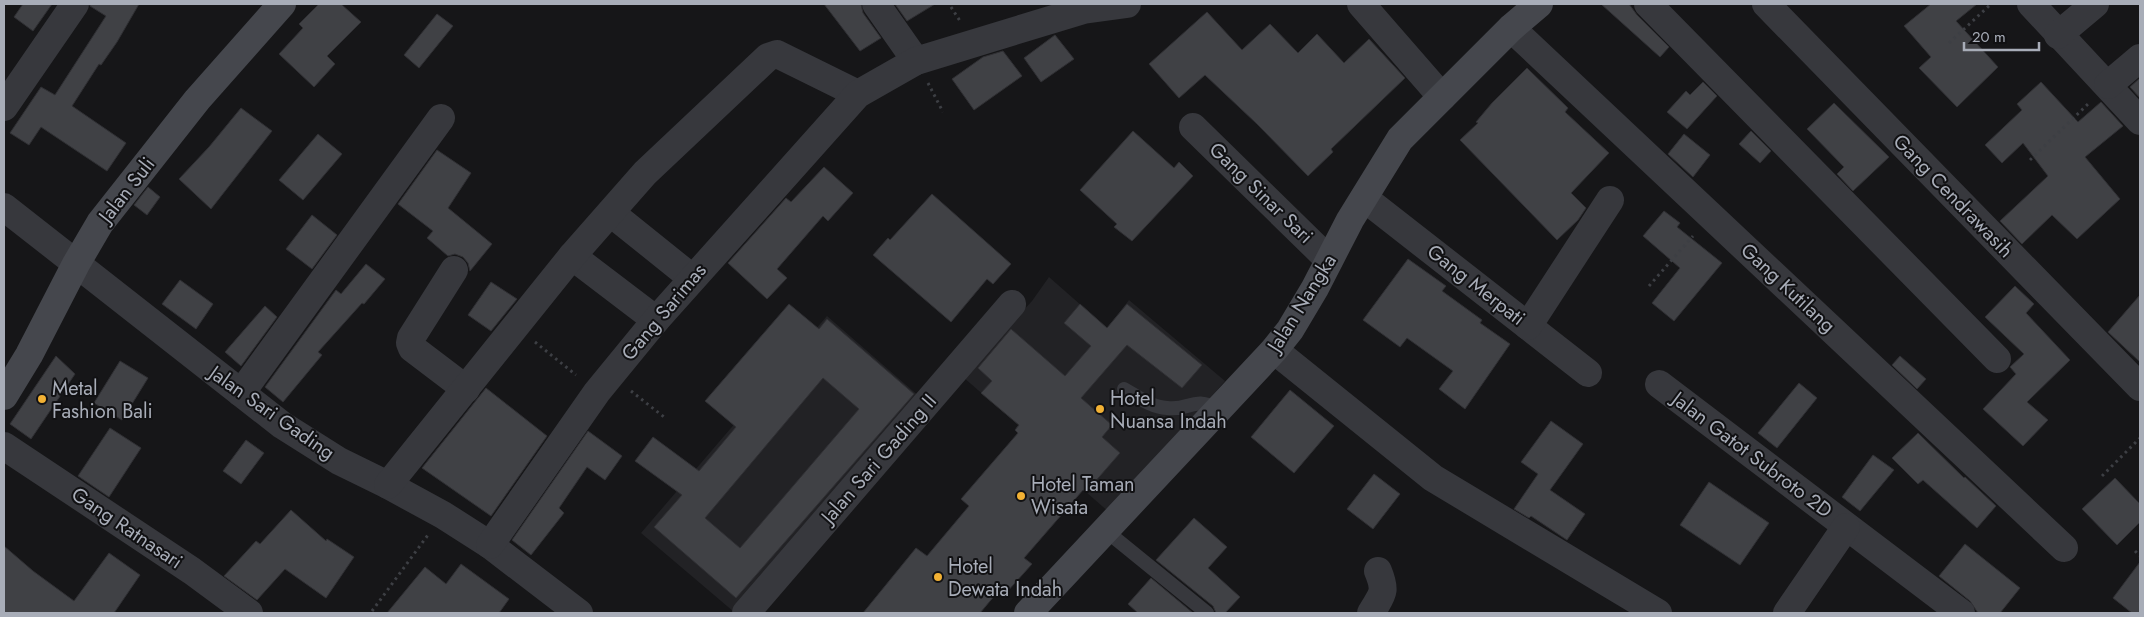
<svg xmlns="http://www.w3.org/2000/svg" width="2144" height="617" viewBox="0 0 2144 617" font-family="Jost,sans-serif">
	<rect width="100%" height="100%" fill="#161618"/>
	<g fill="#222225">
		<path d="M1049,277L1107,328L1129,300L1225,381L1110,513L1015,430L1018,425L963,377L1032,301Z"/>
		<path d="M827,316L921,398L734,612L641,533Z"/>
	</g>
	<g fill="#404145" stroke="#303034" fill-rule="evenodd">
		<path d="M23,4H52L33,31L14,17Z"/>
		<path d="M90,4H139L117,42L101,65L99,64L72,106L126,143L107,171L41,127L29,145L10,133L41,87L55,95L106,16L90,6Z"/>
		<path d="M319,4H341L361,22L327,56L335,64L314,87L279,54L303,28L299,24Z"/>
		<path d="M824,4H861L863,13L881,38L860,51Z"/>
		<path d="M895,4H935L907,21Z"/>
		<path d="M1601,4H1629L1637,15L1669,47L1660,57Z"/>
		<path d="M1931,4H1977L1956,21L1998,67L1957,107L1919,68L1931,57L1904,26Z"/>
		<path d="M1207,12L1242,50L1270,24L1298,53L1317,34L1344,63L1369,39L1405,78L1331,149L1333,152L1308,176L1257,124L1205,75L1179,98L1149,64Z"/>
		<path d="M437,14L453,26L419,68L404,55Z"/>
		<path d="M1055,35L1074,59L1041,82L1024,58Z"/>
		<path d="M1003,51L1022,76L974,110L952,79L983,57Z"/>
		<path d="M1527,68L1568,108L1565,112L1609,153L1571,193L1586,208L1578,220L1557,240L1460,140L1478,123L1476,122L1492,103Z"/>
		<path d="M2140,78V98L2130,87Z"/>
		<path d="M1703,82L1717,96L1687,129L1667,112L1686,91L1690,95Z"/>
		<path d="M2041,82L2078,122L2101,102L2123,126L2085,157L2120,199L2077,239L2052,215L2022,244L2000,221L2048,176L2023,143L2002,163L1985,145L2022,110L2017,104Z"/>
		<path d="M1834,103L1889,157L1853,191L1837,174L1844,167L1807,129Z"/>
		<path d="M241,108L272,131L211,209L179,179L209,147Z"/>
		<path d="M1133,131L1174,168L1179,162L1193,176L1132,241L1114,227L1117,224L1080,190Z"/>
		<path d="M1751,131L1771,151L1760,163L1739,144Z"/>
		<path d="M318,134L342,154L303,200L279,180Z"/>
		<path d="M1684,134L1710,155L1693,177L1668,154Z"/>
		<path d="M437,150L471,173L448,208L492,244L470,271L468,263L463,257L455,254L448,256L427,238L433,231L398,204Z"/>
		<path d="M824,167L853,193L828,221L823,216L777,269L787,278L767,299L728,263L786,198L791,202Z"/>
		<path d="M148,187L160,197L147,215L134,205Z"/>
		<path d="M932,194L1011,264L993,284L987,279L951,322L873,255L888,238L890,240Z"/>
		<path d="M1664,211L1680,223L1677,227L1722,263L1674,321L1652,303L1680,268L1643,236Z"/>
		<path d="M312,215L337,235L312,269L286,249Z"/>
		<path d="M1408,259L1446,286L1442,291L1482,320L1480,323L1510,344L1465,409L1439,389L1453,371L1407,338L1400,347L1363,320Z"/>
		<path d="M366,264L385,279L364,304L362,303L318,352L322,355L283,402L265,387L336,290L341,294Z"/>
		<path d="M180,280L213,304L196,329L162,304Z"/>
		<path d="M491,282L517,299L491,331L468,315Z"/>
		<path d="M2015,286L2034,304L2026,313L2070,360L2027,402L2048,420L2023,446L1983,409L2016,374L2010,367L2024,354L1985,317Z"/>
		<path d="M2140,295V362L2108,332Z"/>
		<path d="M789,304L819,329L827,319L914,394L736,598L654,527L682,495L635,461L653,437L699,471L736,427L705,401ZM823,378L859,409L740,548L705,518Z"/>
		<path d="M1080,304L1107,328L1127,304L1202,365L1182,388L1127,345L1081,398L1112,425L1102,437L1120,453L1086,492L1083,490L1024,558L1032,564L1006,593L1000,589L980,613H863L916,548L927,556L969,506L961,499L1018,433L1015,430L1019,425L981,393L992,381L978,368L1011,329L1065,376L1091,346L1064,323Z"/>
		<path d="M265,306L277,317L241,366L225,352Z"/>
		<path d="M56,356L75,374L31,439L10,424Z"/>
		<path d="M1900,356L1926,379L1917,389L1892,365Z"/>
		<path d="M120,361L148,378L122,420L94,403Z"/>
		<path d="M1799,383L1817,398L1777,448L1758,433Z"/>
		<path d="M486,388L547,436L491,516L422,468Z"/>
		<path d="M1290,390L1334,426L1294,473L1251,437Z"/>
		<path d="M1551,421L1583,444L1550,490L1585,514L1567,540L1531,516L1529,518L1514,509L1538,474L1521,462Z"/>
		<path d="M110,428L141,448L109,497L78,476Z"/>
		<path d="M588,431L622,456L605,480L587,467L559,508L564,513L531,555L512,540Z"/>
		<path d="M1918,433L1964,478L1965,477L1996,506L1977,528L1923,480L1918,484L1892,458Z"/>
		<path d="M246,440L264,453L241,484L223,471Z"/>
		<path d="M1873,455L1894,470L1860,511L1842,497Z"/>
		<path d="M1374,474L1400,494L1373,529L1347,509Z"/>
		<path d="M2115,478L2140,504V522L2117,545L2082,509Z"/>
		<path d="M1709,482L1769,523L1740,565L1680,525Z"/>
		<path d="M291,510L326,541L327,539L354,557L326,598L285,569L257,600L224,576L256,541L260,544Z"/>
		<path d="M1194,518L1227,547L1208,568L1240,597L1225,613H1216L1213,606L1156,560Z"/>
		<path d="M1965,544L2020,588L2000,613H1978L1970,601L1939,576Z"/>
		<path d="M4,546L33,571L74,601L109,553L140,575L114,613H4Z"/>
		<path d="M2140,562V613H2132L2113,598Z"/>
		<path d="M461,564L509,599L499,613H387L425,567L446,584Z"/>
		<path d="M1151,578L1193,613H1138L1128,604Z"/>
	</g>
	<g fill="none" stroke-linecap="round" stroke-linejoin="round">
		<g stroke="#3d3f44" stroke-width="3" stroke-dasharray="2.5 4" stroke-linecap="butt">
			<path d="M951,7L960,21"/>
			<path d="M1949,43L1991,4"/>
			<path d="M928,83L943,112"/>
			<path d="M2030,160L2089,103"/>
			<path d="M1649,286L1693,236"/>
			<path d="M535,342L576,375"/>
			<path d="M631,391L664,417"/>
			<path d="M2102,476L2140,438"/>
			<path d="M2135,551L2140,556"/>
			<path d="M372,611L428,535"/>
		</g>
		<g stroke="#37383d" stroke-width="14">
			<path d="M1124,389C1138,397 1151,407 1167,408C1191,411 1192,395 1220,410"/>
			<path d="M1105,530L1207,613"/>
		</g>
		<g stroke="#37383d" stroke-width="28">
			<path d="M876,4L916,61"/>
			<path d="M1361,4L1442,97"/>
			<path d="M1648,4L1997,359"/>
			<path d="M1766,4L2140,387"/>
			<path d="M2031,4L2140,121"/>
			<path d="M1511,28L2064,548"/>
			<path d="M2058,35L2095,4"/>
			<path d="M2108,85L2140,58"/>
			<path d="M4,107L75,4"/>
			<path d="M1193,127L1329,260"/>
			<path d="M1364,198L1588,373"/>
			<path d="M4,207L282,425L339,461L388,485L443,515L490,545L579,613"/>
			<path d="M611,213L692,278"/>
			<path d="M572,256L656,320"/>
			<path d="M454,270L411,338L410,343L412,348L466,389"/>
			<path d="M1528,326L1610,200"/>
			<path d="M1274,350L1433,478L1658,613"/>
			<path d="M1659,384L1961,613"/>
			<path d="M241,393L441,118"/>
			<path d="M4,446L192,571L249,613"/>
			<path d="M388,485L572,256L645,173L768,57L777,54L858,94"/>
			<path d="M490,545L597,392L656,320L858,94L916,61L1083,10L1127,4"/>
			<path d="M746,613L1012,304"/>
			<path d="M1371,613C1382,594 1387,593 1378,571"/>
			<path d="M1787,613L1846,527"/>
		</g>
		<g stroke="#45474d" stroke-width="28">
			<path d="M4,396L29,355L76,264L100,223L197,100L282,4"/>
			<path d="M1028,613L1274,350L1290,330L1315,288L1350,220L1400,139L1511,28L1539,4"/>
		</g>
	</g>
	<g fill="#f2b134" stroke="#111113" stroke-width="2">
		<circle cx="42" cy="399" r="5"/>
		<circle cx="1100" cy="409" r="5"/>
		<circle cx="1021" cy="496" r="5"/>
		<circle cx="938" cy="577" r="5"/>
	</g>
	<g text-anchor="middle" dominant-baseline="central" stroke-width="4" stroke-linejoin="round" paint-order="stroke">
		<g font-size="20" fill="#a8adb8" stroke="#111113">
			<text transform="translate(127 190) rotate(-52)">Jalan Suli</text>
			<text transform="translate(1261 193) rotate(44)">Gang Sinar Sari</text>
			<text transform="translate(1953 196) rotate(46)">Gang Cendrawasih</text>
			<text transform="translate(1476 285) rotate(38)">Gang Merpati</text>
			<text transform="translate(1788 288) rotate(43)">Gang Kutilang</text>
			<text transform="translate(1302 303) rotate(-58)">Jalan Nangka</text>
			<text transform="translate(664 312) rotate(-50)">Gang Sarimas</text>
			<text transform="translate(272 413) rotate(35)">Jalan Sari Gading</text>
			<text transform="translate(1752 455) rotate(37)">Jalan Gatot Subroto 2D</text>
			<text transform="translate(879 459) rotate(-49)">Jalan Sari Gading II</text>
			<text transform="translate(127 528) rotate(34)">Gang Ratnasari</text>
		</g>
		<g font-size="20" fill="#a8adb8" stroke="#111113" text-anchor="start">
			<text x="52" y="388">Metal<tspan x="52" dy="23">Fashion Bali</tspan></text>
			<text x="1110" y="398">Hotel<tspan x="1110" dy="23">Nuansa Indah</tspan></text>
			<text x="1031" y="484">Hotel Taman<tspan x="1031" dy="23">Wisata</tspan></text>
			<text x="948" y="566">Hotel<tspan x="948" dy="23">Dewata Indah</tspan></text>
		</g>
	</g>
	<rect width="2144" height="617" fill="none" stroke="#a8adb8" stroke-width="10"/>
	<path d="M1964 42v8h75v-8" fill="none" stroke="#a8adb8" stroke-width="2.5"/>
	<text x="1972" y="42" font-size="15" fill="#a8adb8" stroke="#111113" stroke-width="4" paint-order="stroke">20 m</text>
</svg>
